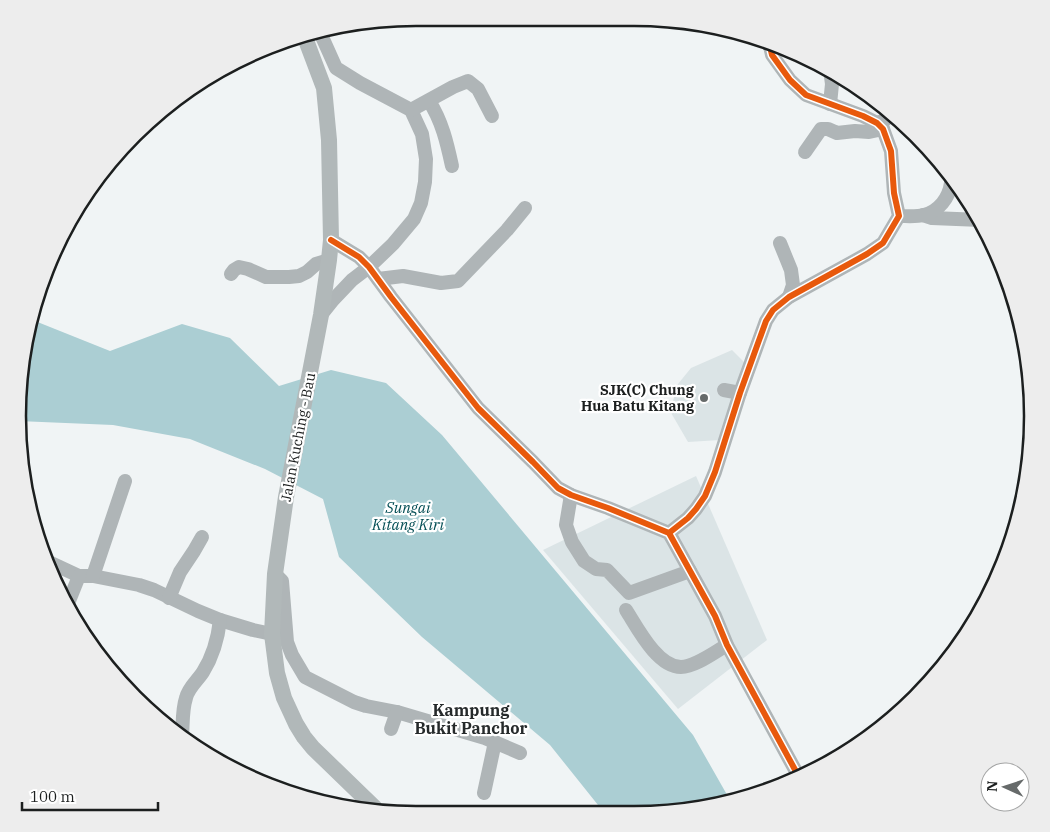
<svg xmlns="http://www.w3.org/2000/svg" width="1050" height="832" viewBox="0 0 1050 832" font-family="'IBM Plex Serif',serif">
	<rect width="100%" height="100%" fill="#f0f4f5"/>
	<g fill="#dbe4e6">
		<path d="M732,350L746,364L720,440L688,442L670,411L678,384L691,368Z"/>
		<path d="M696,476L767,640L678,709L543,550Z"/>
	</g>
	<path fill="#abced3" d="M30,319L110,351L182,324L230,338L279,386L331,370L386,383L442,435L693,735L730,800L660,814L611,813L602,810L550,745L422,637L339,557L323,499L265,469L190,439L113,425L18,421V416Z"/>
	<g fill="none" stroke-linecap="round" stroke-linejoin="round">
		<g stroke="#afb5b7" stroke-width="14">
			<path d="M319,30L336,68L360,83L411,110L422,134L426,159L425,182L421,203L414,219L393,244L369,267L352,280L333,300L321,315"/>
			<path d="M830,69L832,84L830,104"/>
			<path d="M429,101C442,121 447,143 452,166"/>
			<path d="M411,110L453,87L468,81L478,89L492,116"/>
			<path d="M877,123L885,120L888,110"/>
			<path d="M805,152L821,129H828L837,133L855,131L869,132L883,129"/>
			<path d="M923,215L932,218L981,220"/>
			<path d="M899,216C907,216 916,217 924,215C939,211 949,198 951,183"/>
			<path d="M331,240L359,257L369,267L391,297L478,408L533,462L558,488L571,495L608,508L669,533L715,616L727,645L799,777"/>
			<path d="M780,243L791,270L793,285L789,297"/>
			<path d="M231,274L234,270L239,267L248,269L266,277H289L299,276L307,272L316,264L329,260"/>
			<path d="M378,279L403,276L441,283L458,281L507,230L525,208"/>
			<path d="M724,390L740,393"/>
			<path d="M571,495L566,525L572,542L584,561L596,569L607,570L629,593L690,571"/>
			<path d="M669,533L688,518L696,509L705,496L715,472L740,393L766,321L773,310L789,297L867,254L883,243L899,216L894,193L891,151L883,129L877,123L863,116L806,95L790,80L772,55L769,42"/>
			<path d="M49,562L79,576H93L139,585L154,590L198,611L220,620L253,630L272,634"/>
			<path d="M275,574L282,581L287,642L292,655L305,677L354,702L366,706L397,712L485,738L520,753"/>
			<path d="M93,576L125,481"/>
			<path d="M169,598L180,572L194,551L202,537"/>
			<path d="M67,606L79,576"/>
			<path d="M626,610C637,627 657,667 681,667C695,667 715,652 727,645"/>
			<path d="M391,729L397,712"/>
			<path d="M182,736C183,724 182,710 186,698C188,688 198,680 203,672C213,656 218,638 220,620"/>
			<path d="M484,793L495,742"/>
		</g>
		<path stroke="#b1b8b9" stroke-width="16" d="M304,35L324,88L329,140L331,240L329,260L321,315L286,497L275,574L272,634L277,673L284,698L296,724L304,737L313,748L375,808"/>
		<defs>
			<g id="cycleway">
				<path d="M331,240L359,257L369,267L391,297L478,408L533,462L558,488L571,495L608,508L669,533L715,616L727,645L799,777"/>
				<path d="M669,533L688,518L696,509L705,496L715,472L740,393L766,321L773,310L789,297L867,254L883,243L899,216L894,193L891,151L883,129L877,123L863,116L806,95L790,80L772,55L769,42"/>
			</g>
		</defs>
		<use href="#cycleway" stroke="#fff" stroke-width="9"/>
		<use href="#cycleway" stroke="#e8590c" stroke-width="6"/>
	</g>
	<circle fill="#666a6a" stroke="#fff" stroke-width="2" cx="704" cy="398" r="5"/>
	<g text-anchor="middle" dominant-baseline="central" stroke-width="4.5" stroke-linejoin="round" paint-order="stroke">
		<g font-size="14" font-weight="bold" fill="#1c1f1f" stroke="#fff" text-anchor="end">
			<text x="694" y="390">SJK(C) Chung<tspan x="694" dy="16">Hua Batu Kitang</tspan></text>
		</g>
		<g font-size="14" fill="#1c1f1f" stroke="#fff">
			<text transform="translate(298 437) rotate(-79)">Jalan Kuching - Bau</text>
		</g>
		<g font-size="15" font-style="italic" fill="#044e55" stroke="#fff">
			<text x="408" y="507">Sungai<tspan x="408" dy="17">Kitang Kiri</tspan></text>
		</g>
		<g font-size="16" font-weight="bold" fill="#262a2b" stroke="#fff">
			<text x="471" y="710">Kampung<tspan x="471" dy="18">Bukit Panchor</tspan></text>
		</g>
	</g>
	<path d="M0 0H1050V832H0ZM416 26H634A390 390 0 0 1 1024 416V416A390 390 0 0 1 634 806H416A390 390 0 0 1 26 416V416A390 390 0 0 1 416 26Z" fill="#ededed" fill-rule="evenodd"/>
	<path fill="none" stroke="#1c1f1f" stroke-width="2.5" d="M416 26H634A390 390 0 0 1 1024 416V416A390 390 0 0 1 634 806H416A390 390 0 0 1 26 416V416A390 390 0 0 1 416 26Z"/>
	<g transform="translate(1005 787) rotate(273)"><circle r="24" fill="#ffffff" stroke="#a4a5a5"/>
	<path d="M0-4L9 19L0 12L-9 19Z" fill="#666a6a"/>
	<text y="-8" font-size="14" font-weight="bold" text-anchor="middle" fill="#1c1f1f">N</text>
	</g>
	<path d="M22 802v8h136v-8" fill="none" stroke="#1c1f1f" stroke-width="2.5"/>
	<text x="30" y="802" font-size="15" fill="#1c1f1f" stroke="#ffffff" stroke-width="4" paint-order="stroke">100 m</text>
</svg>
